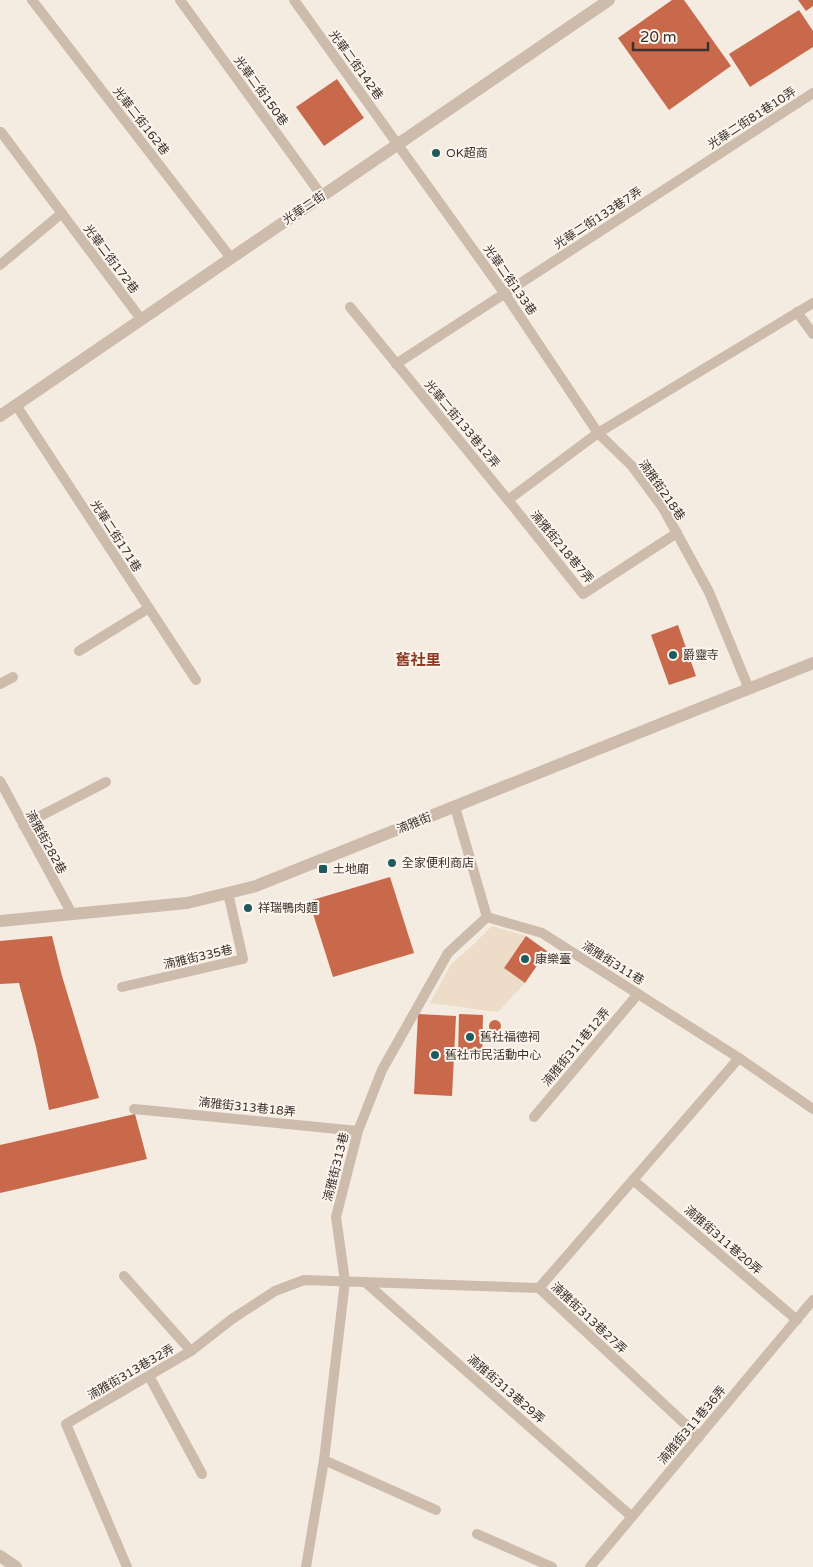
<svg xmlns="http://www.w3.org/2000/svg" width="813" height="1567" viewBox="0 0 813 1567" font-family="'Varela Round','Noto Sans TC',sans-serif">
	<rect width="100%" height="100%" fill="#f4ebe1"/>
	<path fill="#ecdcc8" d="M492,926L526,936L504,968L525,983L498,1012L430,1003L451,964L471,947Z"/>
	<g fill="#c8694b">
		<path d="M672,0H684L731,66L669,110L618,38Z"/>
		<path d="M798,0H813V6L806,11Z"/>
		<path d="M799,10L813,31V47L750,87L729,54Z"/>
		<path d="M337,79L364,118L324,146L296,107Z"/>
		<path d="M678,625L696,676L669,685L651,635Z"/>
		<path d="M390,877L414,953L333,977L309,901Z"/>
		<path d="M52,936L62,976L99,1098L49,1110L36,1047L19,983L0,984V941Z"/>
		<path d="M526,936L547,951L525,983L504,968Z"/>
		<path d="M418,1014L456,1016L452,1096L414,1094Z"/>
		<path d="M459,1014L483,1015L482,1059H458Z"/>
		<circle cx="495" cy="1026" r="6"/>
		<path d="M135,1114L147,1159L0,1193V1145Z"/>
	</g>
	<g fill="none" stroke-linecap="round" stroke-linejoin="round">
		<g stroke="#cdbbac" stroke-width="10">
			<path d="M32,0L231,258"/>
			<path d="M180,0L322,196"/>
			<path d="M294,0L505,294L598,433L632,466L663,508L709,592L749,689"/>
			<path d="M1,132L141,319"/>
			<path d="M0,265L62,213"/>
			<path d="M350,307L508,500L583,594L677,533"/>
			<path d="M797,312L813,334"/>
			<path d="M396,364L813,93"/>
			<path d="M16,405L196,680"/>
			<path d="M508,500L598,433L813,303"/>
			<path d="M79,651L149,608"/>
			<path d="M0,684L13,677"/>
			<path d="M0,781L72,914"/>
			<path d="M455,807L487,917"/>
			<path d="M23,825L106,782"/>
			<path d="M487,917L542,933L739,1058L813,1109"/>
			<path d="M122,987L243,959L228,893"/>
			<path d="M134,1109L358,1131"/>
			<path d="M534,1117L638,994"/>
			<path d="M633,1180L797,1320"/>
			<path d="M124,1276L191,1351"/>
			<path d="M365,1282L631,1516"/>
			<path d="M539,1288L739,1058"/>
			<path d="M149,1376L202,1474"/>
			<path d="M324,1460L436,1510"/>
			<path d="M477,1534L552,1567"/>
			<path d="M127,1567L66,1424L191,1351L232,1319L275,1291L304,1280L539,1288L699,1437"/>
			<path d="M306,1567L324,1460L345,1281L336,1217L358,1131L382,1070L448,953L487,917"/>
			<path d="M590,1567L813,1300"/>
		</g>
		<path stroke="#cdbbac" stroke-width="12" d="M0,416L609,0"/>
		<g stroke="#cdbbac" stroke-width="12">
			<path d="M0,921L187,903L256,886L813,663"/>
			<path d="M0,1556L16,1567"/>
		</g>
	</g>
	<g fill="#1f5a5e" stroke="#fbf5ee" stroke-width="2">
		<circle cx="436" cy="153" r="5"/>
		<circle cx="673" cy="655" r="5"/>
		<circle cx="392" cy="863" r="5"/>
		<rect x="318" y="864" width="10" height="10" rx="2.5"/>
		<circle cx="248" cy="908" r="5"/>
		<circle cx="525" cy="959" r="5"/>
		<circle cx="470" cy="1037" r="5"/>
		<circle cx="435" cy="1055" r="5"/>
	</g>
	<g text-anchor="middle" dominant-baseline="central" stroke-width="4" stroke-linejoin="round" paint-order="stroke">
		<g font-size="12" fill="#3b302b" stroke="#fbf5ee">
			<text transform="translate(356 65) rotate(54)">光華二街142巷</text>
			<text transform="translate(261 91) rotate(54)">光華二街150巷</text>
			<text transform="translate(752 118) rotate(-33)">光華二街81巷10弄</text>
			<text transform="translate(141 121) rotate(52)">光華二街162巷</text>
			<text transform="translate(304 208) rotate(-34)">光華二街</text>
			<text transform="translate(598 218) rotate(-33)">光華二街133巷7弄</text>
			<text transform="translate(111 259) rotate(53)">光華二街172巷</text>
			<text transform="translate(510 280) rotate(55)">光華二街133巷</text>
			<text transform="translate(462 424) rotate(50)">光華二街133巷12弄</text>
			<text transform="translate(662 490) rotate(55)">湳雅街218巷</text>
			<text transform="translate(116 536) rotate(57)">光華二街171巷</text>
			<text transform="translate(562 547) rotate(50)">湳雅街218巷7弄</text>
			<text transform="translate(414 823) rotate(-22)">湳雅街</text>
			<text transform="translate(46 842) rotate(61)">湳雅街282巷</text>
			<text transform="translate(198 957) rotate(-13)">湳雅街335巷</text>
			<text transform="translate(613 963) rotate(32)">湳雅街311巷</text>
			<text transform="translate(576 1047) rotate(-50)">湳雅街311巷12弄</text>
			<text transform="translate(247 1107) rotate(6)">湳雅街313巷18弄</text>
			<text transform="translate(336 1167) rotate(-76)">湳雅街313巷</text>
			<text transform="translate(723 1240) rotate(41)">湳雅街311巷20弄</text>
			<text transform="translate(589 1318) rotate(43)">湳雅街313巷27弄</text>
			<text transform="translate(131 1372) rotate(-30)">湳雅街313巷32弄</text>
			<text transform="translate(506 1389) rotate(41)">湳雅街313巷29弄</text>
			<text transform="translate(692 1425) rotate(-50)">湳雅街311巷36弄</text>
		</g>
		<g font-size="12" fill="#3b302b" stroke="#fbf5ee" text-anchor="start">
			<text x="446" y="153">OK超商</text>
			<text x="683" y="655">爵靈寺</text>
			<text x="402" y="863">全家便利商店</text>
			<text x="333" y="869">土地廟</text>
			<text x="258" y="908">祥瑞鴨肉麵</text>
			<text x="535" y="959">康樂臺</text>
			<text x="480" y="1037">舊社福德祠</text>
			<text x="445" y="1055">舊社市民活動中心</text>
		</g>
		<g font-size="15" font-weight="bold" fill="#8c3b22" stroke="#fbf5ee">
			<text x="418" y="660">舊社里</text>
		</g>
	</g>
	<path d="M633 42v8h75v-8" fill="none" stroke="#3b302b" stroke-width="2.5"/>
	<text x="640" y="42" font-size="15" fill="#3b302b" stroke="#fbf5ee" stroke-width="4" paint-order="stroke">20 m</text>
</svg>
